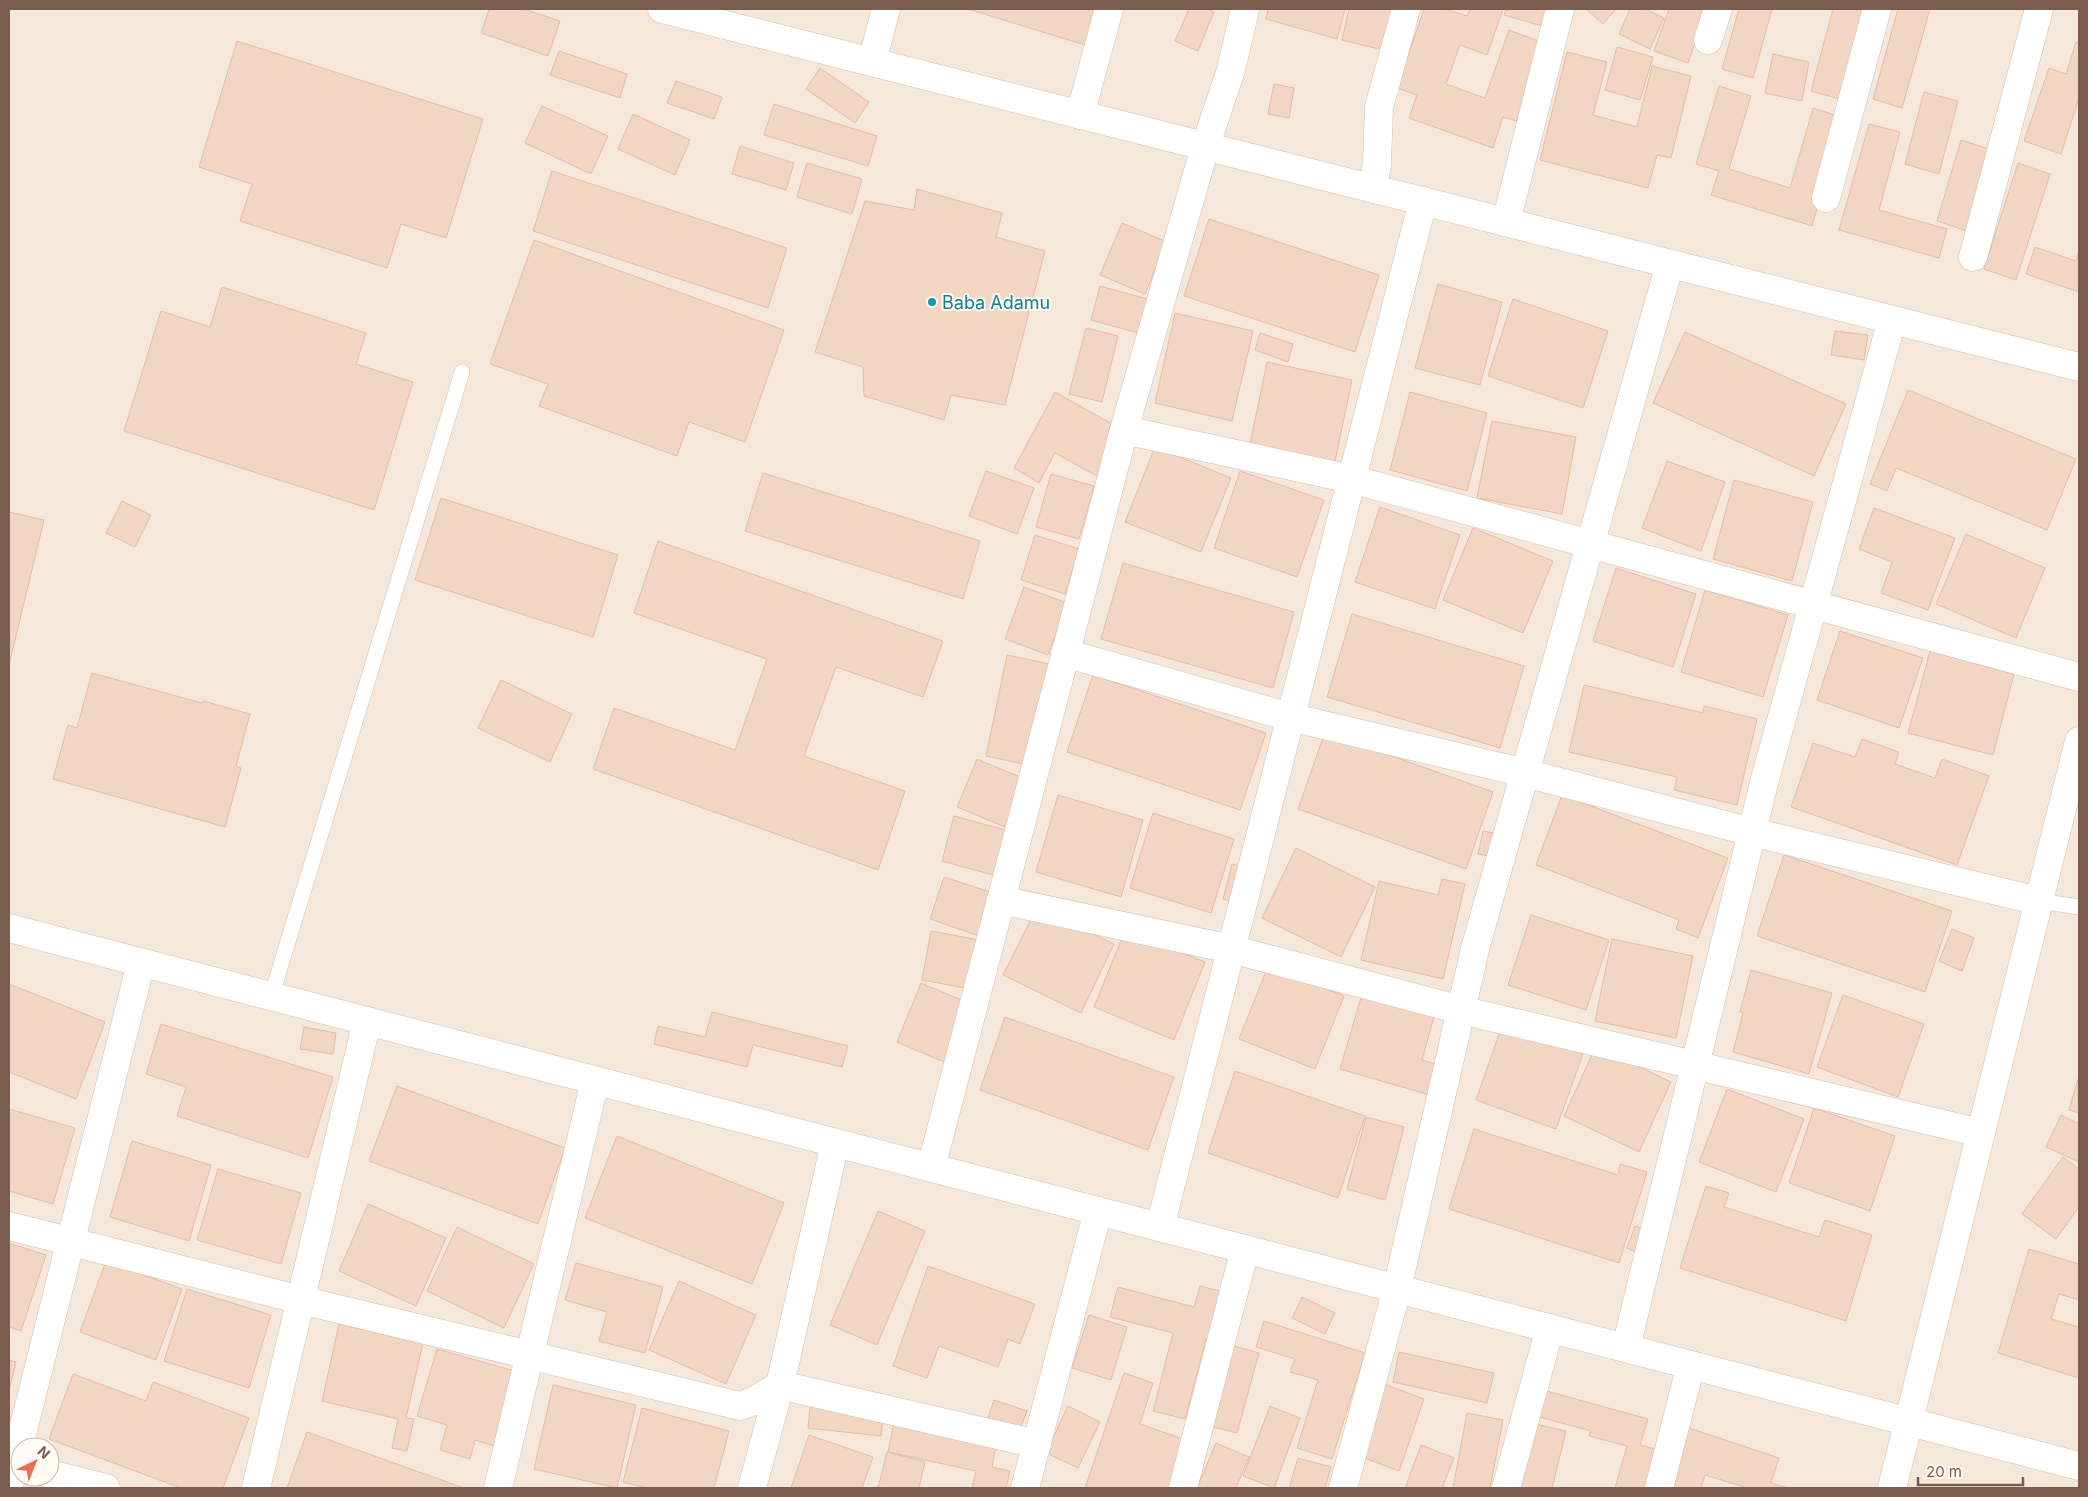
<svg xmlns="http://www.w3.org/2000/svg" width="2088" height="1497" viewBox="0 0 2088 1497" font-family="Inter,sans-serif">
	<rect width="100%" height="100%" fill="#fdf6ec"/>
	<path fill="#f5e8da" fill-rule="evenodd" d="M9,9H2079V1488H9ZM20,1447H50V1477H20Z"/>
	<g fill="#f3d5c3" stroke="#e6bba3">
		<path d="M489,9H524L560,21L548,56L481,33Z"/>
		<path d="M968,9H1099L1088,46Z"/>
		<path d="M1189,9H1207L1214,12L1198,51L1175,41Z"/>
		<path d="M1268,9H1345L1337,39L1266,19Z"/>
		<path d="M1349,9H1398L1387,51L1342,40Z"/>
		<path d="M1424,9H1445L1467,16L1470,9H1503L1487,55L1460,45L1446,84L1485,98L1509,30L1544,43L1517,121L1503,117L1493,148L1409,118L1417,95L1397,88Z"/>
		<path d="M1506,9H1547L1542,26L1504,15Z"/>
		<path d="M1586,9H1616L1603,24Z"/>
		<path d="M1630,9H1645L1664,18L1650,49L1619,34Z"/>
		<path d="M1669,9H1707L1688,63L1654,51Z"/>
		<path d="M1739,9H1772L1753,78L1722,69Z"/>
		<path d="M1833,9H1868L1843,100L1811,91Z"/>
		<path d="M1898,9H1930L1902,108L1873,99Z"/>
		<path d="M237,41L483,119L446,238L401,224L387,268L240,221L252,184L199,167Z"/>
		<path d="M2076,42L2079,43V98L2061,154L2024,141L2049,68L2066,74Z"/>
		<path d="M1617,47L1653,57L1640,100L1605,90Z"/>
		<path d="M559,51L627,74L620,98L550,75Z"/>
		<path d="M1567,52L1607,62L1593,115L1637,127L1652,66L1691,76L1671,158L1657,155L1648,188L1540,160Z"/>
		<path d="M1773,54L1809,62L1802,101L1765,93Z"/>
		<path d="M820,68L869,102L855,123L806,89Z"/>
		<path d="M676,81L722,97L714,119L667,103Z"/>
		<path d="M1274,84L1294,88L1289,118L1268,114Z"/>
		<path d="M1719,86L1751,96L1729,169L1790,188L1813,108L1844,118L1812,226L1711,195L1719,171L1696,164Z"/>
		<path d="M1924,92L1958,101L1939,174L1905,164Z"/>
		<path d="M774,104L877,136L868,166L764,135Z"/>
		<path d="M542,106L608,136L591,174L525,143Z"/>
		<path d="M633,114L690,140L675,175L618,149Z"/>
		<path d="M1869,124L1900,132L1879,210L1947,229L1939,258L1839,230Z"/>
		<path d="M1961,140L1995,151L1970,232L1937,221Z"/>
		<path d="M740,146L794,163L786,190L732,174Z"/>
		<path d="M807,163L862,179L852,214L797,197Z"/>
		<path d="M2018,163L2050,174L2016,280L1984,269Z"/>
		<path d="M552,171L787,248L768,308L533,231Z"/>
		<path d="M917,189L1002,213L996,237L1045,251L1005,405L951,395L944,420L864,396L863,367L815,352L865,201L914,210Z"/>
		<path d="M1209,219L1379,275L1355,352L1184,296Z"/>
		<path d="M1122,223L1167,242L1145,294L1100,275Z"/>
		<path d="M534,240L784,330L745,442L689,422L677,456L539,406L548,384L490,364Z"/>
		<path d="M2035,247L2076,261L2079,251V292L2026,274Z"/>
		<path d="M1438,284L1502,302L1480,385L1415,368Z"/>
		<path d="M1100,286L1151,300L1142,334L1091,320Z"/>
		<path d="M222,287L366,333L356,364L413,382L374,510L124,431L161,311L210,327Z"/>
		<path d="M1513,299L1608,331L1583,408L1488,376Z"/>
		<path d="M1175,313L1253,331L1232,421L1155,403Z"/>
		<path d="M1086,328L1118,336L1102,402L1069,394Z"/>
		<path d="M1835,331L1868,335L1864,360L1831,355Z"/>
		<path d="M1685,332L1846,404L1814,476L1653,403Z"/>
		<path d="M1260,333L1293,344L1288,362L1255,350Z"/>
		<path d="M1267,362L1352,380L1335,461L1250,444Z"/>
		<path d="M1908,390L2076,459L2047,530L1896,468L1887,491L1870,484Z"/>
		<path d="M1055,392L1123,430L1097,476L1055,453L1039,483L1014,468Z"/>
		<path d="M1410,392L1487,413L1467,491L1390,470Z"/>
		<path d="M1492,421L1576,437L1562,514L1477,498Z"/>
		<path d="M1155,447L1231,478L1201,552L1125,522Z"/>
		<path d="M1667,461L1725,482L1701,551L1642,528Z"/>
		<path d="M986,471L1034,488L1017,534L969,516Z"/>
		<path d="M1240,471L1324,500L1297,577L1214,548Z"/>
		<path d="M763,473L980,541L963,599L745,531Z"/>
		<path d="M1051,474L1094,486L1079,539L1036,527Z"/>
		<path d="M1734,480L1813,502L1792,581L1713,559Z"/>
		<path d="M441,498L618,555L593,637L415,580Z"/>
		<path d="M122,501L151,515L135,547L106,533Z"/>
		<path d="M1380,507L1460,535L1435,609L1355,582Z"/>
		<path d="M1874,508L1955,538L1928,610L1881,593L1892,562L1859,549Z"/>
		<path d="M9,512L44,520L9,665Z"/>
		<path d="M1473,528L1553,561L1523,633L1443,600Z"/>
		<path d="M1966,534L2045,568L2016,638L1936,604Z"/>
		<path d="M1035,535L1079,549L1065,594L1021,580Z"/>
		<path d="M658,541L943,641L923,697L836,667L804,756L905,791L878,870L593,769L614,708L735,750L767,659L634,613Z"/>
		<path d="M1123,563L1294,612L1273,688L1101,639Z"/>
		<path d="M1616,568L1696,594L1673,667L1593,641Z"/>
		<path d="M1024,587L1067,603L1048,655L1005,639Z"/>
		<path d="M1705,590L1788,615L1763,697L1681,672Z"/>
		<path d="M1352,614L1524,666L1500,748L1327,697Z"/>
		<path d="M1840,631L1923,658L1899,728L1817,700Z"/>
		<path d="M1930,651L2014,674L1993,755L1908,733Z"/>
		<path d="M1007,655L1054,665L1033,766L986,756Z"/>
		<path d="M92,673L202,703L203,701L250,714L236,766L241,768L225,827L53,779L68,725L77,728Z"/>
		<path d="M1093,675L1266,733L1240,810L1067,752Z"/>
		<path d="M501,680L572,714L550,762L478,728Z"/>
		<path d="M1584,685L1703,713L1704,706L1757,719L1737,805L1674,790L1677,777L1569,752Z"/>
		<path d="M1325,732L1493,792L1466,869L1298,809Z"/>
		<path d="M1862,739L1899,752L1895,764L1935,778L1942,759L1989,776L1957,865L1791,807L1813,743L1855,757Z"/>
		<path d="M977,759L1032,782L1012,830L957,807Z"/>
		<path d="M1058,795L1143,820L1121,897L1036,872Z"/>
		<path d="M1562,795L1728,858L1698,938L1676,929L1679,920L1536,865Z"/>
		<path d="M1153,813L1234,839L1211,913L1130,888Z"/>
		<path d="M954,816L1016,833L1004,878L942,861Z"/>
		<path d="M1483,831L1509,836L1504,859L1478,854Z"/>
		<path d="M1296,848L1375,887L1341,957L1262,918Z"/>
		<path d="M1784,855L1952,911L1925,992L1757,936Z"/>
		<path d="M1232,864L1255,870L1245,905L1223,899Z"/>
		<path d="M944,877L999,895L985,938L930,919Z"/>
		<path d="M1442,879L1465,884L1443,979L1361,960L1379,881L1438,895Z"/>
		<path d="M1037,907L1114,944L1081,1013L1003,975Z"/>
		<path d="M1531,915L1609,940L1586,1010L1508,985Z"/>
		<path d="M1952,929L1974,938L1962,971L1939,961Z"/>
		<path d="M1125,930L1205,962L1174,1040L1094,1007Z"/>
		<path d="M931,931L985,941L976,990L922,980Z"/>
		<path d="M1612,939L1693,956L1676,1038L1595,1021Z"/>
		<path d="M1268,966L1344,996L1315,1069L1239,1039Z"/>
		<path d="M1751,970L1832,993L1809,1074L1733,1052L1743,1013L1740,1012Z"/>
		<path d="M921,983L973,1005L949,1064L897,1042Z"/>
		<path d="M9,984L105,1022L76,1099L9,1072Z"/>
		<path d="M1363,991L1435,1013L1422,1060L1441,1066L1433,1096L1340,1069Z"/>
		<path d="M1843,995L1924,1024L1898,1097L1817,1067Z"/>
		<path d="M712,1012L848,1046L842,1067L753,1045L747,1067L654,1044L658,1026L705,1037Z"/>
		<path d="M1005,1017L1174,1077L1148,1150L980,1090Z"/>
		<path d="M161,1024L333,1077L308,1158L177,1116L186,1087L146,1074Z"/>
		<path d="M1502,1026L1583,1054L1556,1129L1476,1100Z"/>
		<path d="M304,1027L336,1033L333,1054L300,1049Z"/>
		<path d="M1596,1046L1671,1082L1639,1152L1564,1116Z"/>
		<path d="M1235,1071L1365,1116L1338,1198L1208,1153Z"/>
		<path d="M2079,1076V1113L2069,1110Z"/>
		<path d="M397,1086L565,1148L538,1224L369,1161Z"/>
		<path d="M1727,1089L1804,1119L1776,1192L1699,1162Z"/>
		<path d="M1814,1108L1895,1136L1870,1211L1789,1183Z"/>
		<path d="M9,1109L75,1128L53,1204L9,1191Z"/>
		<path d="M2061,1115L2079,1124V1162L2046,1147Z"/>
		<path d="M1366,1117L1404,1127L1385,1200L1347,1189Z"/>
		<path d="M1474,1129L1618,1175L1620,1164L1647,1172L1619,1263L1449,1209Z"/>
		<path d="M617,1136L784,1203L752,1284L585,1218Z"/>
		<path d="M132,1141L211,1165L189,1241L110,1217Z"/>
		<path d="M2063,1157L2079,1169V1207L2056,1239L2022,1214Z"/>
		<path d="M218,1169L301,1193L281,1264L197,1240Z"/>
		<path d="M1706,1186L1729,1193L1724,1207L1819,1237L1825,1220L1872,1235L1846,1321L1680,1268Z"/>
		<path d="M368,1204L446,1238L416,1306L339,1271Z"/>
		<path d="M878,1211L925,1231L877,1345L830,1325Z"/>
		<path d="M1635,1226L1652,1232L1643,1255L1627,1248Z"/>
		<path d="M457,1227L534,1264L504,1328L427,1291Z"/>
		<path d="M9,1243L46,1255L21,1331L9,1327Z"/>
		<path d="M2029,1249L2079,1264V1300L2059,1294L2051,1319L2079,1327V1378L1998,1353Z"/>
		<path d="M106,1261L182,1289L156,1360L80,1332Z"/>
		<path d="M576,1263L663,1287L645,1353L599,1341L607,1312L565,1300Z"/>
		<path d="M928,1266L1035,1304L1020,1344L1008,1339L998,1367L939,1346L927,1378L893,1366Z"/>
		<path d="M679,1281L756,1315L726,1384L649,1350Z"/>
		<path d="M1200,1286L1223,1292L1211,1340L1206,1339L1185,1419L1153,1411L1173,1333L1110,1317L1118,1287L1194,1307Z"/>
		<path d="M187,1289L271,1315L249,1388L164,1361Z"/>
		<path d="M1302,1297L1335,1313L1325,1334L1292,1318Z"/>
		<path d="M1089,1315L1127,1327L1111,1380L1072,1368Z"/>
		<path d="M1264,1321L1365,1353L1332,1459L1297,1448L1318,1380L1290,1372L1295,1359L1256,1347Z"/>
		<path d="M339,1324L423,1343L406,1418L414,1419L407,1451L392,1448L398,1419L322,1401Z"/>
		<path d="M1231,1345L1259,1353L1237,1433L1209,1426Z"/>
		<path d="M437,1349L518,1372L497,1447L475,1440L470,1459L440,1450L447,1425L417,1416Z"/>
		<path d="M1399,1352L1494,1373L1487,1403L1393,1382Z"/>
		<path d="M9,1360L16,1362L9,1390Z"/>
		<path d="M1124,1373L1153,1383L1140,1424L1186,1440L1169,1488H1085Z"/>
		<path d="M73,1374L146,1401L153,1382L249,1418L223,1488H181L49,1439Z"/>
		<path d="M1379,1382L1424,1399L1399,1471L1354,1454Z"/>
		<path d="M553,1385L636,1405L617,1488L534,1469Z"/>
		<path d="M1543,1390L1648,1419L1640,1445L1662,1451L1651,1488H1615L1627,1446L1589,1436L1591,1431L1536,1416Z"/>
		<path d="M811,1399L884,1408L881,1436L808,1428Z"/>
		<path d="M994,1400L1027,1411L1018,1435L986,1424Z"/>
		<path d="M1068,1406L1100,1422L1078,1468L1046,1453Z"/>
		<path d="M1270,1406L1300,1418L1274,1488L1243,1476Z"/>
		<path d="M642,1408L729,1431L714,1488H647L623,1482Z"/>
		<path d="M1467,1413L1503,1420L1490,1488H1453Z"/>
		<path d="M895,1418L997,1440L992,1467L1010,1471L1006,1488H972L976,1471L888,1452Z"/>
		<path d="M1531,1423L1566,1431L1552,1488H1515Z"/>
		<path d="M1683,1426L1779,1458L1771,1483L1788,1488H1748L1705,1475L1701,1488H1663Z"/>
		<path d="M307,1432L464,1488H287Z"/>
		<path d="M809,1435L873,1457L862,1488H791Z"/>
		<path d="M1216,1443L1249,1457L1236,1488H1197Z"/>
		<path d="M1421,1445L1454,1458L1442,1488H1405Z"/>
		<path d="M887,1452L925,1462L919,1488H878Z"/>
		<path d="M1298,1458L1331,1467L1325,1488H1289Z"/>
	</g>
	<g fill="none" stroke-linecap="round" stroke-linejoin="round">
		<defs>
			<g id="service">
				<path d="M2039,901L2079,907"/>
				<path d="M271,997L462,372"/>
			</g>
			<g id="minor">
				<path d="M662,9L2079,367"/>
				<path d="M1708,40L1718,9"/>
				<path d="M872,62L886,9"/>
				<path d="M1080,115L1109,9"/>
				<path d="M1373,189L1377,163L1379,107L1406,9"/>
				<path d="M1826,198L1877,9"/>
				<path d="M1506,222L1560,9"/>
				<path d="M1973,257L2039,9"/>
				<path d="M1124,430L1351,479L2079,677"/>
				<path d="M1065,653L1290,717L1525,773L1752,832L2039,901"/>
				<path d="M1001,900L1231,949L1461,1010L1981,1133"/>
				<path d="M9,928L2079,1466"/>
				<path d="M931,1168L1124,430L1205,147L1231,70L1245,9"/>
				<path d="M9,1226L301,1300L740,1406L754,1401L780,1385L1037,1444"/>
				<path d="M1160,1227L1423,201"/>
				<path d="M1626,1347L1765,779L1892,320"/>
				<path d="M50,1474L106,1488"/>
				<path d="M9,1485L141,963"/>
				<path d="M256,1488L367,1021"/>
				<path d="M498,1488L595,1081"/>
				<path d="M752,1488L780,1385L835,1143"/>
				<path d="M1025,1488L1098,1211"/>
				<path d="M1183,1488L1245,1249"/>
				<path d="M1343,1488L1397,1289L1476,945L1670,264"/>
				<path d="M1506,1488L1550,1328"/>
				<path d="M1659,1488L1691,1365"/>
			</g>
			<path id="tertiary" d="M1892,1488L2079,741"/>
		</defs>
		<use href="#service" stroke="#d1beb0" stroke-width="16"/>
		<use href="#minor" stroke="#d1beb0" stroke-width="29"/>
		<use href="#tertiary" stroke="#d1beb0" stroke-width="29"/>
		<use href="#service" stroke="#fff" stroke-width="15"/>
		<use href="#minor" stroke="#fff" stroke-width="28"/>
		<use href="#tertiary" stroke="#fff" stroke-width="28"/>
	</g>
	<circle fill="#0f9aa8" stroke="#fffaf3" stroke-width="2" cx="932" cy="302" r="5"/>
	<g text-anchor="middle" dominant-baseline="central" stroke-width="4" stroke-linejoin="round" paint-order="stroke">
		<g font-size="18" fill="#0d838f" stroke="#fffaf3" text-anchor="start">
			<text x="942" y="302">Baba Adamu</text>
		</g>
	</g>
	<rect width="2088" height="1497" fill="none" stroke="#7a5c4d" stroke-width="20"/>
	<g transform="translate(35 1462) rotate(43)"><circle r="24" fill="#fffaf3" stroke="#cabbb1"/>
	<path d="M0-4L9 19L0 12L-9 19Z" fill="#e76f51"/>
	<text y="-8" font-size="14" font-weight="bold" text-anchor="middle" fill="#7a5c4d">N</text>
	</g>
	<path d="M1918 1477v8h105v-8" fill="none" stroke="#7a5c4d" stroke-width="2.5"/>
	<text x="1926" y="1477" font-size="15" fill="#7a5c4d" stroke="#fffaf3" stroke-width="4" paint-order="stroke">20 m</text>
</svg>
